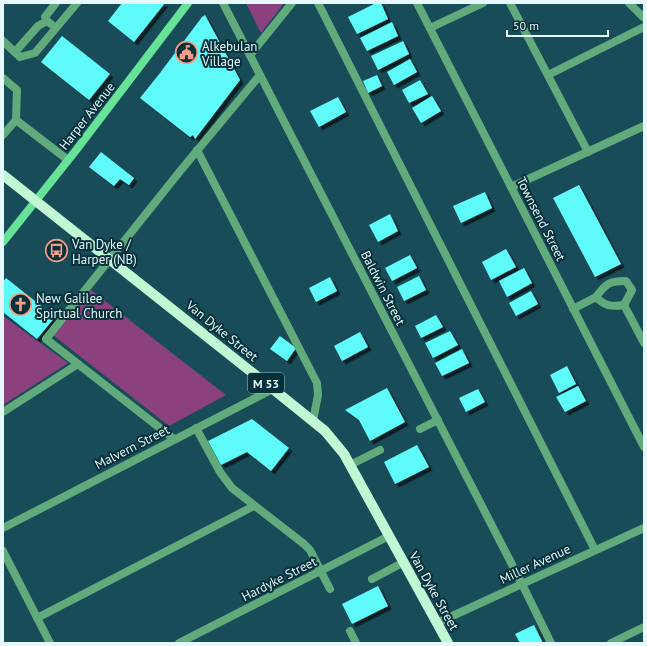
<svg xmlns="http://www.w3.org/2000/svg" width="647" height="646" viewBox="0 0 647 646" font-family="'PT Sans',sans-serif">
	<defs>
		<filter id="shadow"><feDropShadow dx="3.5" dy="3.5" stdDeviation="0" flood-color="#0009"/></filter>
	</defs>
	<rect width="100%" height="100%" fill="#184c58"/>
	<g fill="#8b417d">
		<path d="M246,3H284L261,33Z"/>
		<path d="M91,290L226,395L169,426L53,335Z"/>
		<path d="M3,316L68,363L3,405Z"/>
	</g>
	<g fill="#5efbfb" filter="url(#shadow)">
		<path d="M122,3H165L134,42L108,21Z"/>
		<path d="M376,3H381L388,19L357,34L348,17Z"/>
		<path d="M205,15L240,80L195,139L193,135L190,137L140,98L160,73L202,17Z"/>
		<path d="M392,22L398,36L367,51L360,38Z"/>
		<path d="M62,36L110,74L89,100L41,62Z"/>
		<path d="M403,41L409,54L378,70L371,56Z"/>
		<path d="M410,59L417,72L394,85L387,72Z"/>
		<path d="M377,75L382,86L368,93L363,81Z"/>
		<path d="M420,80L428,94L409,103L402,90Z"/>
		<path d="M432,96L441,111L421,123L412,108Z"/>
		<path d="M338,97L346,112L319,127L310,111Z"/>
		<path d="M101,152L134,178L129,185L120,179L114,186L89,167Z"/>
		<path d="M579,185L621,264L595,277L553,198Z"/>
		<path d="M485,192L492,208L461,223L453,206Z"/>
		<path d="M390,214L398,231L378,242L369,225Z"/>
		<path d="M506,249L516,267L491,280L482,262Z"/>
		<path d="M410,255L417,268L392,281L385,268Z"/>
		<path d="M524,268L532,283L507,297L499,281Z"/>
		<path d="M419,276L426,290L404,301L397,287Z"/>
		<path d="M330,277L337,291L316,302L309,288Z"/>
		<path d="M6,278L55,317L37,339L3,312V282Z"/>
		<path d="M531,291L538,304L516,316L509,303Z"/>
		<path d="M436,315L443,327L421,338L415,326Z"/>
		<path d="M450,331L458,345L433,358L425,343Z"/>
		<path d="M360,332L368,347L342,361L334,346Z"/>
		<path d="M280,336L296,348L287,361L270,349Z"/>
		<path d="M462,349L469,363L442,376L435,363Z"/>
		<path d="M567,366L576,384L559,393L550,375Z"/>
		<path d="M578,386L586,401L565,412L556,397Z"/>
		<path d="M387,388L405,422L370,441L359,420L345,410Z"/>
		<path d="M478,389L485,402L466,412L459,398Z"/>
		<path d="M252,419L289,448L271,471L247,452L221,465L208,441Z"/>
		<path d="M417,445L429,467L395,484L384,462Z"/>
		<path d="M378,586L388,606L352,624L342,604Z"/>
		<path d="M534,625L543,643H520L515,634Z"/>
	</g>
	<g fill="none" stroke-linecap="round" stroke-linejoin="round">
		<g stroke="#61aa7c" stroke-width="8">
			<path d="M318,3L595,550"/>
			<path d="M510,3L588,152"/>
			<path d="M629,3L644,18"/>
			<path d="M51,24L47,21L45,17L56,3"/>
			<path d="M3,41L20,57L35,53L77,3"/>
			<path d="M15,52L38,26L47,21"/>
			<path d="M250,55L292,3"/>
			<path d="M548,75L644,27"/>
			<path d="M3,78L17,90L16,120"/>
			<path d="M3,135L16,120L68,160"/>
			<path d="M197,150L317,383L318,395L313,421"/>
			<path d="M624,305L644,343"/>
			<path d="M573,309L596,297C605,306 611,307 624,305L632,290L626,281C610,281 606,283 596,297"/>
			<path d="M3,412L78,364"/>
			<path d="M196,428L220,472L232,488L304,544L310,550L330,589"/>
			<path d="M420,429L438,420"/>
			<path d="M174,439L46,339L181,170L260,75"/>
			<path d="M350,465L380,450"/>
			<path d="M3,551L50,643"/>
			<path d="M372,579L404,562"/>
			<path d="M522,584L551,643"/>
			<path d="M37,618L254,506"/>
			<path d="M350,631L356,643"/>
			<path d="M611,643L644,627"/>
		</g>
		<g stroke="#61aa7c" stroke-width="8">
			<path d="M223,3L522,584"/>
			<path d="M417,3L644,447"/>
			<path d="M430,28L483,3"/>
			<path d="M511,187L644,126"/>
			<path d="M3,528L273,389"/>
			<path d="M437,623L644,528"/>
			<path d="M179,643L389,536"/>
		</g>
		<path stroke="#67e299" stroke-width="8" d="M3,242L77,149L188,3"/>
		<path stroke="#c1f8d3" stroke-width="10" d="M3,175L273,389L325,431L344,454L448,643"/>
	</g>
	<defs>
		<symbol id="civic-ring" viewBox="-11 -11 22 22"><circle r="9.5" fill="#05313a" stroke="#f49e88" stroke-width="1.5"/><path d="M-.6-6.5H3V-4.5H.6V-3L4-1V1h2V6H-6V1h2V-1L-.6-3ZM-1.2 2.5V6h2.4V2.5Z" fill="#f49e88"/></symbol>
		<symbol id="bus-ring" viewBox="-11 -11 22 22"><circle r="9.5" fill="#05313a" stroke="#f49e88" stroke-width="1.5"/><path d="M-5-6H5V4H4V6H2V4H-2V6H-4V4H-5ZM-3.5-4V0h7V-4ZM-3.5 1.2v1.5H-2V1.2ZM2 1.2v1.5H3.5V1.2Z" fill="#f49e88"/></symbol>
		<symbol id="church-ring" viewBox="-11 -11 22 22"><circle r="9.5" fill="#05313a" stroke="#f49e88" stroke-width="1.5"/><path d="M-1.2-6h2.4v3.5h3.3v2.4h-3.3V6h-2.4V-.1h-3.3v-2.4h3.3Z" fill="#f49e88"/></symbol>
	</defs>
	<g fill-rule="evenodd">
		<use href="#civic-ring" x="174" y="40" width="25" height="25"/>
		<use href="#bus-ring" x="44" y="238" width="25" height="25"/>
		<use href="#church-ring" x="8" y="292" width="25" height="25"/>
	</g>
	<g text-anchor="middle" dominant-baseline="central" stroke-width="4" stroke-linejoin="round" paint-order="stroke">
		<rect fill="#05313a" stroke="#a2bcc2" stroke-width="1" x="248" y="373" width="36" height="20" rx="3"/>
		<g font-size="12" font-weight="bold" fill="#e6f8fc">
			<text x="266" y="383">M 53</text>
		</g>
		<g font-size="13" fill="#e6f8fc" stroke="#05313a" text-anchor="start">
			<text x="202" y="46">Alkebulan<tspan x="202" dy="15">Village</tspan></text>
			<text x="72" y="244">Van Dyke /<tspan x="72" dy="15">Harper (NB)</tspan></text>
			<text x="36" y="298">New Galilee<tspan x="36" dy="15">Spirtual Church</tspan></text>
		</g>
		<g font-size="13" fill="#e6f8fc" stroke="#05313a">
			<text transform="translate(87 116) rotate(-52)">Harper Avenue</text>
			<text transform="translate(541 219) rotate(63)">Townsend Street</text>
			<text transform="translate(383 288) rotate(63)">Baldwin Street</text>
			<text transform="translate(222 331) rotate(39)">Van Dyke Street</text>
			<text transform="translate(132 447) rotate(-27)">Malvern Street</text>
			<text transform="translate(535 564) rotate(-25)">Miller Avenue</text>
			<text transform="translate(279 579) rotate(-27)">Hardyke Street</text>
			<text transform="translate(434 591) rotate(61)">Van Dyke Street</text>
		</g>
	</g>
	<rect width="647" height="646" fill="none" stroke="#e6f8fc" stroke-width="8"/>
	<path d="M507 30v6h101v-6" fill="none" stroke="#e6f8fc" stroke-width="2"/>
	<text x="513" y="30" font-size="12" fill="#e6f8fc" stroke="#05313a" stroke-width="3" paint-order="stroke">50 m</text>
</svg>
